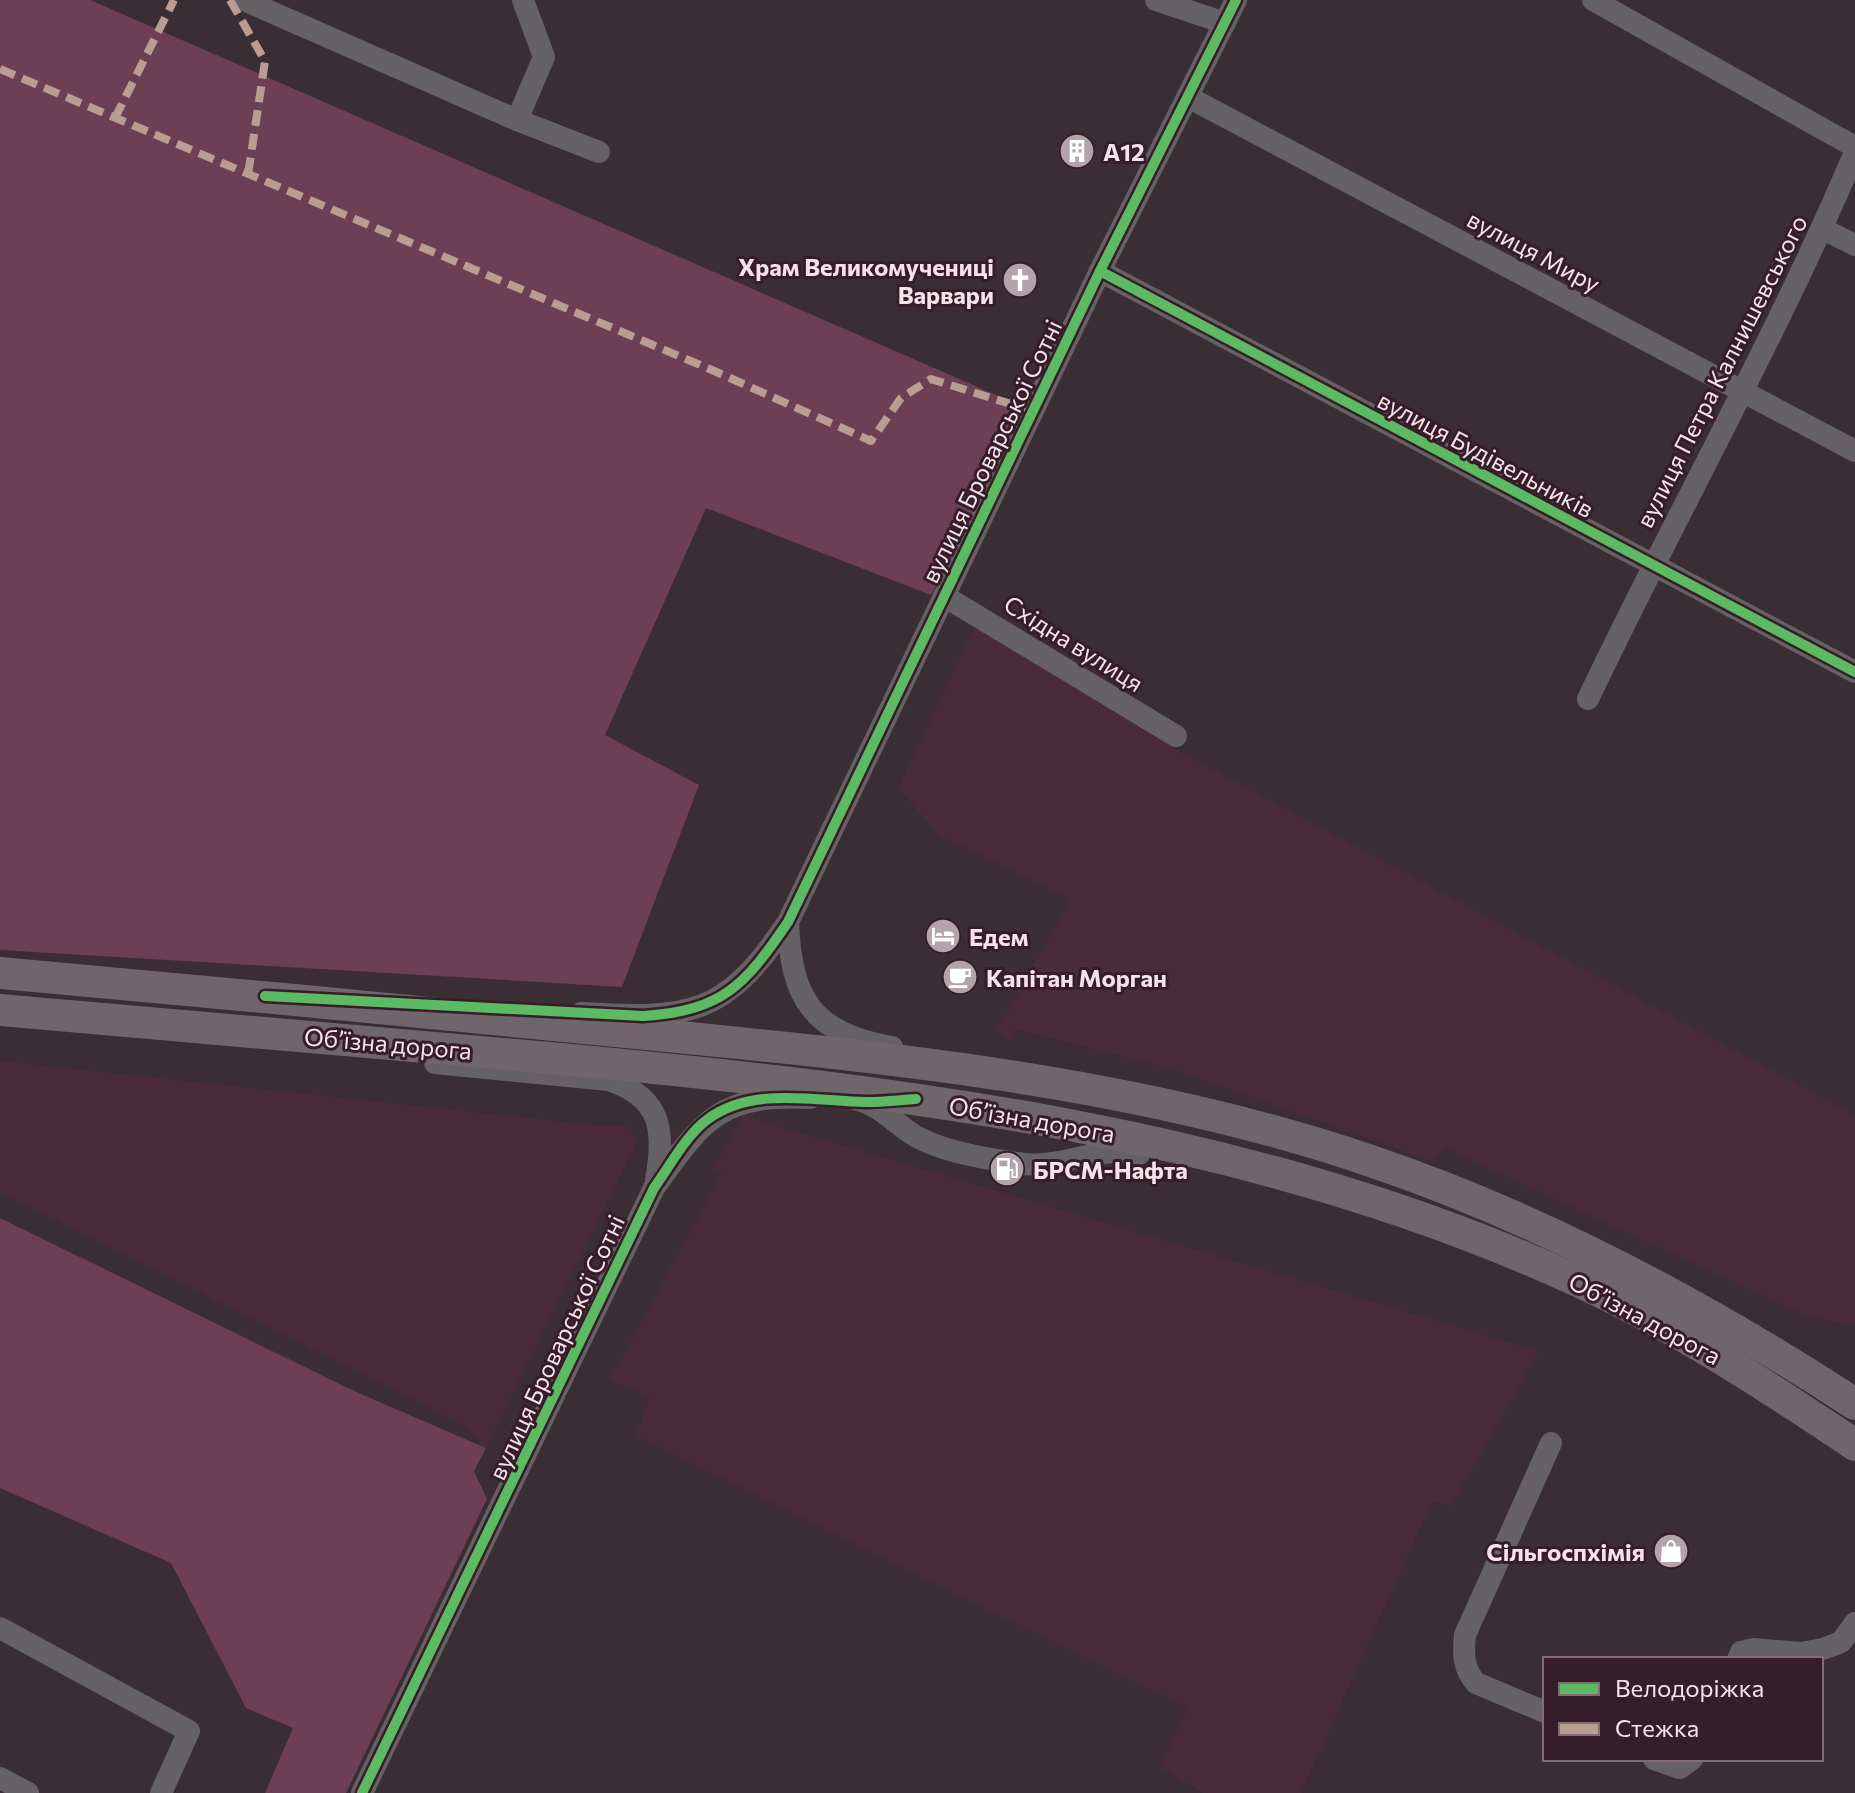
<svg xmlns="http://www.w3.org/2000/svg" width="1855" height="1793" viewBox="0 0 1855 1793" font-family="Commissioner,sans-serif">
	<rect width="100%" height="100%" fill="#3b2d34"/>
	<g fill="#492b39">
		<path d="M978,621L1182,753L1855,1115V1325L1809,1317L1445,1148L1433,1162L1176,1070L1014,1029L1012,1040L997,1031L1071,899L939,835L898,788Z"/>
		<path d="M0,1061L604,1126L624,1125L630,1128L637,1143L486,1448L467,1427L0,1192Z"/>
		<path d="M743,1116L1539,1351L1451,1506L1432,1502L1301,1793H1203L1159,1767L1188,1708L636,1436L650,1397L610,1380L722,1173L713,1168Z"/>
	</g>
	<g fill="#6c3f55">
		<path d="M0,0H90L1033,411L931,595L706,508L605,735L699,785L622,987L0,950Z"/>
		<path d="M0,1218L354,1391L486,1448L474,1471L487,1499L346,1793H265L293,1728L246,1708L171,1563L0,1488Z"/>
	</g>
	<g fill="none" stroke-linecap="round" stroke-linejoin="round">
		<g stroke="#666164" stroke-width="22">
			<path d="M244,0L517,120L599,152"/>
			<path d="M1156,0L1225,23"/>
			<path d="M1593,0L1855,147"/>
			<path d="M1188,97L1855,451"/>
			<path d="M517,120L544,57L523,0"/>
			<path d="M1823,229L1855,245"/>
			<path d="M1100,271L1855,672"/>
			<path d="M944,596L1176,736"/>
			<path d="M1588,699C1675,516 1776,339 1855,152"/>
			<path d="M788,922C791,999 813,1034 892,1047"/>
			<path d="M581,1013C691,1019 724,1017 788,922L1100,271L1236,0"/>
			<path d="M435,1063L609,1080C662,1098 665,1130 656,1180"/>
			<path d="M855,1099C880,1105 895,1124 917,1137C946,1153 992,1160 1024,1164C1064,1168 1101,1145 1139,1154"/>
			<path d="M0,1628L189,1731L161,1793"/>
			<path d="M1738,1659L1741,1652L1754,1649L1801,1653L1823,1649L1841,1642L1855,1623"/>
			<path d="M1545,1712L1476,1683C1463,1669 1463,1653 1465,1635L1551,1443"/>
			<path d="M1654,1759L1680,1768L1692,1759"/>
			<path d="M0,1778L28,1793"/>
			<path d="M362,1793L654,1188C704,1119 719,1094 811,1098"/>
		</g>
		<g stroke="#6f656a" stroke-width="32">
			<path d="M0,973C216,992 431,1013 647,1034C886,1057 1132,1081 1362,1158C1537,1216 1700,1303 1855,1404"/>
			<path d="M0,1010C187,1025 374,1042 561,1059C904,1091 1253,1133 1571,1278C1671,1323 1764,1384 1855,1445"/>
		</g>
		<g stroke="#b99d93" stroke-width="8" stroke-dasharray="16 8" stroke-linecap="butt">
			<path d="M230,0L265,61L248,175"/>
			<path d="M0,69L712,370L871,441L901,398L931,379L1033,411"/>
			<path d="M115,118L174,0"/>
		</g>
		<defs>
			<g id="cycleway">
				<path d="M1100,271L1855,672"/>
				<path d="M265,996L643,1016C723,1011 745,985 788,922L1100,271L1236,0"/>
				<path d="M362,1793L654,1188C670,1166 686,1135 708,1119C753,1086 815,1101 866,1102C883,1102 900,1100 916,1099"/>
			</g>
		</defs>
		<use href="#cycleway" stroke="#361d29" stroke-width="15"/>
		<use href="#cycleway" stroke="#5cba63" stroke-width="10"/>
	</g>
	<defs>
		<symbol id="building-disc" viewBox="-11 -11 22 22"><circle r="9.5" fill="#b4a3aa" stroke="#361d29"/><path d="M-4-6H4V6H1V3H-1V6H-4ZM-2.5-4.3h1.7v1.8h-1.7ZM.8-4.3h1.7v1.8H.8ZM-2.5-1h1.7V.8h-1.7ZM.8-1h1.7V.8H.8Z" fill="#fff"/></symbol>
		<symbol id="church-disc" viewBox="-11 -11 22 22"><circle r="9.5" fill="#b4a3aa" stroke="#361d29"/><path d="M-1.2-6h2.4v3.5h3.3v2.4h-3.3V6h-2.4V-.1h-3.3v-2.4h3.3Z" fill="#fff"/></symbol>
		<symbol id="hotel-disc" viewBox="-11 -11 22 22"><circle r="9.5" fill="#b4a3aa" stroke="#361d29"/><path d="M-6-4.5h1.5V1H6V5H4.5V3h-9V5H-6ZM-4 0a1.8 1.8 0 1 1 3.6 0ZM.5 0V-2.5h3Q6-2.5 6 0Z" fill="#fff"/></symbol>
		<symbol id="cafe-disc" viewBox="-11 -11 22 22"><circle r="9.5" fill="#b4a3aa" stroke="#361d29"/><path d="M-5.5-4.5H6V0H3Q3 3.5 0 3.5H-2.5Q-5.5 3.5-5.5 0ZM3-3.2v2h1.7v-2ZM-6 4.5H4V6H-6Z" fill="#fff"/></symbol>
		<symbol id="fuel-disc" viewBox="-11 -11 22 22"><circle r="9.5" fill="#b4a3aa" stroke="#361d29"/><path d="M-5.5-6h7V0h2V4h1.3V-2.5L3-4.5l.8-.8L6-3V5H2.5V1h-1V6h-7ZM-4.2-4.7v3.2H.2V-4.7Z" fill="#fff"/></symbol>
		<symbol id="shop-disc" viewBox="-11 -11 22 22"><circle r="9.5" fill="#b4a3aa" stroke="#361d29"/><path d="M-5-2.5h2.3a2.7 3.5 0 0 1 5.4 0H5L5.5 6h-11ZM-1.5-2.5h3a1.5 2.3 0 0 0-3 0Z" fill="#fff"/></symbol>
	</defs>
	<g fill-rule="evenodd">
		<use href="#building-disc" x="1057" y="131" width="40" height="40"/>
		<use href="#church-disc" x="1000" y="260" width="40" height="40"/>
		<use href="#hotel-disc" x="923" y="916" width="40" height="40"/>
		<use href="#cafe-disc" x="940" y="957" width="40" height="40"/>
		<use href="#fuel-disc" x="987" y="1149" width="40" height="40"/>
		<use href="#shop-disc" x="1651" y="1531" width="40" height="40"/>
	</g>
	<g text-anchor="middle" dominant-baseline="central" stroke-width="6" stroke-linejoin="round" paint-order="stroke">
		<g font-size="24" font-weight="bold" fill="#f5e3ea" stroke="#361d29" text-anchor="start">
			<text x="1103" y="151">А12</text>
			<text x="994" y="266" text-anchor="end">Храм Великомучениці<tspan x="994" dy="28">Варвари</tspan></text>
			<text x="969" y="936">Едем</text>
			<text x="986" y="977">Капітан Морган</text>
			<text x="1033" y="1169">БРСМ-Нафта</text>
			<text x="1645" y="1551" text-anchor="end">Сільгоспхімія</text>
		</g>
		<g font-size="24" fill="#f5e3ea" stroke="#361d29">
			<text transform="translate(1534 251) rotate(28)">вулиця Миру</text>
			<text transform="translate(1721 371) rotate(-63)">вулиця Петра Калнишевського</text>
			<text transform="translate(991 451) rotate(-64)">вулиця Броварської Сотні</text>
			<text transform="translate(1486 454) rotate(28)">вулиця Будівельників</text>
			<text transform="translate(1074 643) rotate(32)">Східна вулиця</text>
			<text transform="translate(388 1043) rotate(5)">Обʼїзна дорога</text>
			<text transform="translate(1032 1119) rotate(10)">Обʼїзна дорога</text>
			<text transform="translate(1645 1318) rotate(28)">Обʼїзна дорога</text>
			<text transform="translate(556 1347) rotate(-65)">вулиця Броварської Сотні</text>
		</g>
	</g>
	<rect x="1543" y="1657" width="280" height="104" fill="#361d29" stroke="#826c76" stroke-width="2"/>
	<rect x="1559" y="1683" width="40" height="12" fill="#5cba63" stroke="#826c76" stroke-width="2"/>
	<text x="1615" y="1697" font-size="24" fill="#f5e3ea">Велодоріжка</text>
	<rect x="1559" y="1723" width="40" height="12" fill="#b99d93" stroke="#826c76" stroke-width="2"/>
	<text x="1615" y="1737" font-size="24" fill="#f5e3ea">Стежка</text>
</svg>
